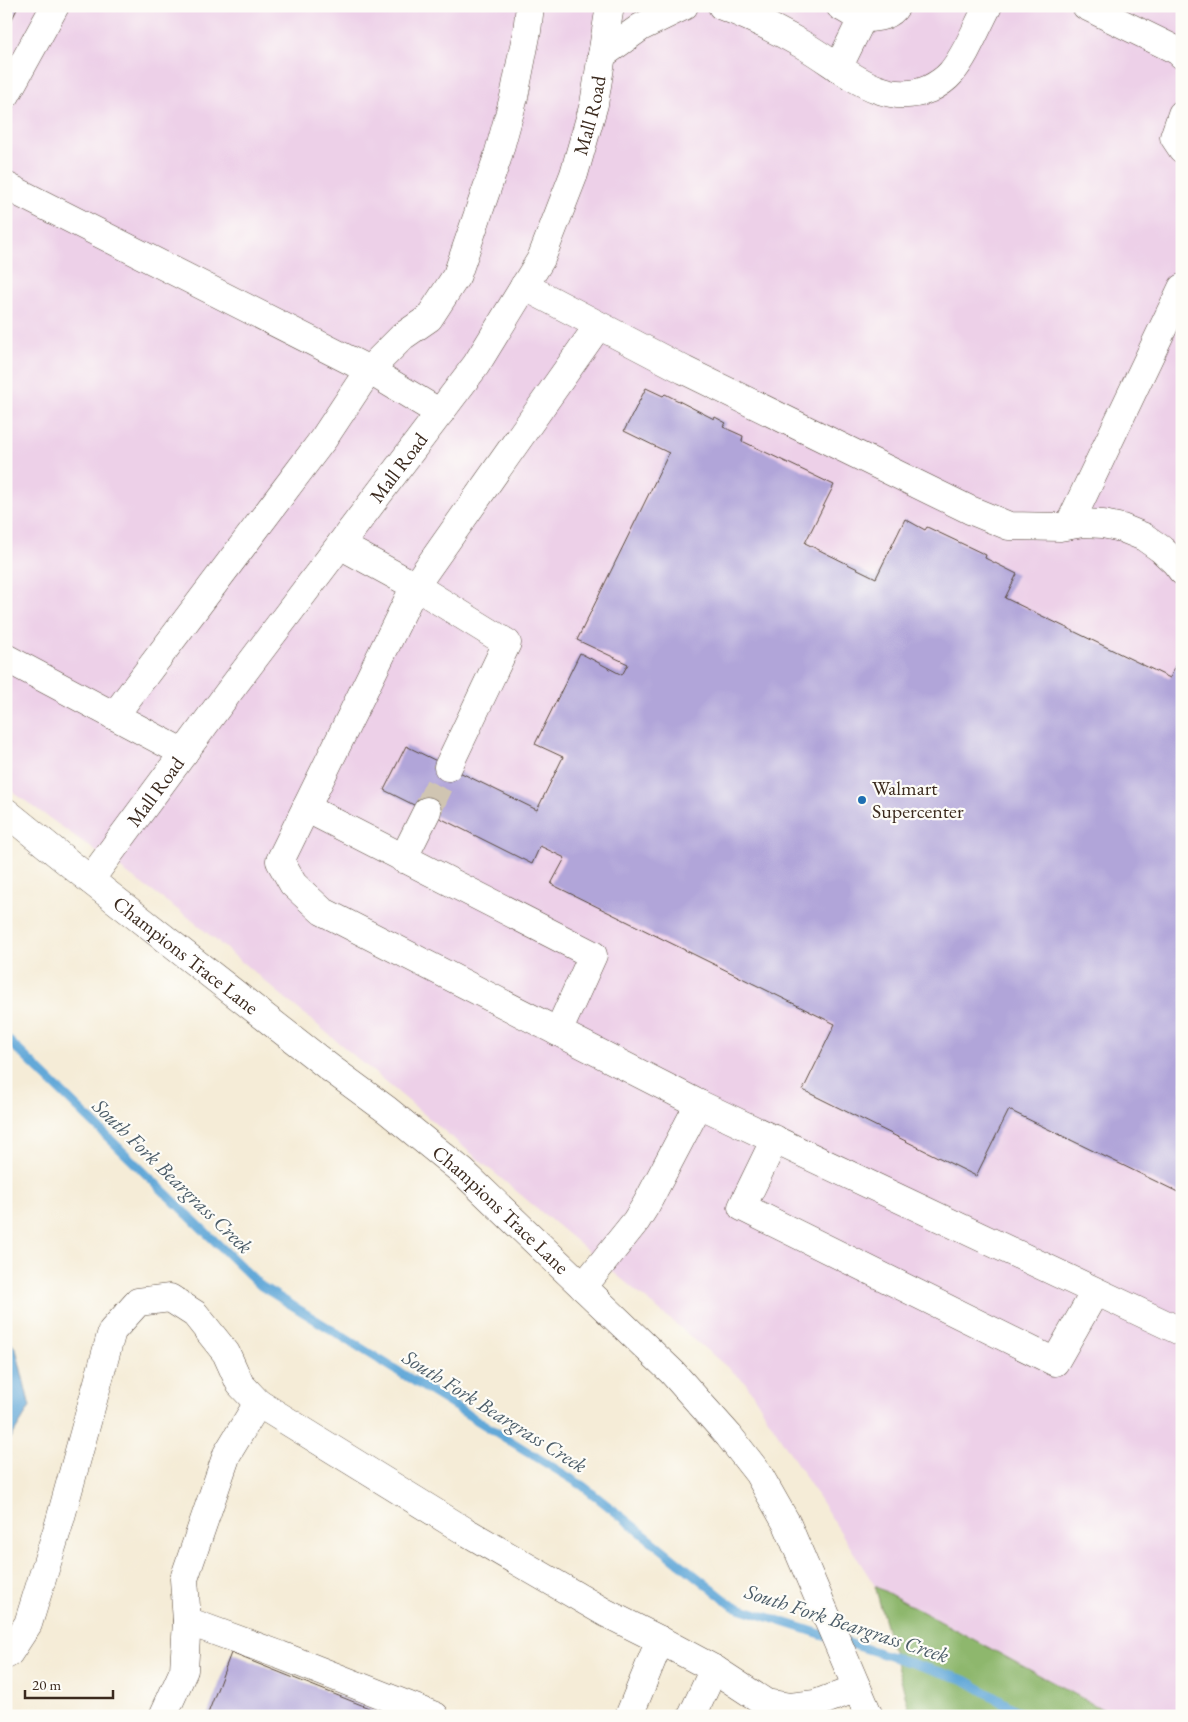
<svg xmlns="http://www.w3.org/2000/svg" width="1188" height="1722" viewBox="0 0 1188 1722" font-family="'EB Garamond',serif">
	<rect width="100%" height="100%" fill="#fdfcf7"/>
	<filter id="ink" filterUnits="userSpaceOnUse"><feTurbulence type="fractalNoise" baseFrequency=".02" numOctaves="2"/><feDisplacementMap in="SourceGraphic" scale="10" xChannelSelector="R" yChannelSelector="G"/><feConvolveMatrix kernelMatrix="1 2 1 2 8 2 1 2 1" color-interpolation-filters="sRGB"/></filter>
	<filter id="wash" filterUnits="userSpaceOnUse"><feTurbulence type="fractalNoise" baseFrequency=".0096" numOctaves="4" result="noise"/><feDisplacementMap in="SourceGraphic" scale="20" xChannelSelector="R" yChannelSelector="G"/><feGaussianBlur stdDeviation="1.12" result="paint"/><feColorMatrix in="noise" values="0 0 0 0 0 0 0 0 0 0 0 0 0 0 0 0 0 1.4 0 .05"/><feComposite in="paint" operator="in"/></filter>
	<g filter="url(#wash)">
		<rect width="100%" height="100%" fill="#f5ecd7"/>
		<path fill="#edd0e8" d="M6,6H1182V1716H1115L875,1586L745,1382L188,917L6,787Z"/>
		<path fill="#8eb76d" stroke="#647046" d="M875,1586L1115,1716H911Z"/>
		<path fill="#62a8d8" stroke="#4e697b" d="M6,1337L16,1349L30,1407L6,1446Z"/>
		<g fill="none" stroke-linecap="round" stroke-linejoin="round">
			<g stroke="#62a8d8" stroke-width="9">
				<path d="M6,1038L261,1286L583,1486L733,1606L830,1637"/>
				<path d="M842,1641L965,1680L1026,1716"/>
			</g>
		</g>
		<g id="blocks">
			<g fill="#b1a5d9">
				<path d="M6,6H13L17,9L6,31Z"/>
				<path d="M646,388L663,396L665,394L714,419L715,417L726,423L723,427L743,436L742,441L834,485L805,543L876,578L905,519L925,530L927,527L986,555L985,558L1017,574L1005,598L1170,678L1182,653V1194L1009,1110L976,1176L803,1090L835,1024L551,884L565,858L540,846L532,864L384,790L406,746L537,810L563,757L535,744L580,653L622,675L628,664L577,640L669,453L624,431Z"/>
				<path d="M231,1653L389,1716H207Z"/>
			</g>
		</g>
	</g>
	<g filter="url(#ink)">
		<use href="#blocks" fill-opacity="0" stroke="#57473a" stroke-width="1"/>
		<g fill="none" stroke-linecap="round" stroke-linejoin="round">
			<path stroke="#d0c5b2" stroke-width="28" stroke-dasharray="28 14" stroke-linecap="butt" d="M427,811L448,767"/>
			<defs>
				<g id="minor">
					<path d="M722,6C751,17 779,31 805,46C843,68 883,109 929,89C937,85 945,80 951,73C967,54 976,28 988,6"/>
					<path d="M840,6L862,19"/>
					<path d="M1086,6L1178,51L1182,55"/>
					<path d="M602,55L641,27L684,6"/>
					<path d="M838,68L862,19C874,17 889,18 896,6"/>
					<path d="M6,95L55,6"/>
					<path d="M1182,114L1174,137L1182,149"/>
					<path d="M6,186L369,370L440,413"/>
					<path d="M524,286L684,370L970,510L1009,526L1060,527L1083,523L1103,524L1122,528L1144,537L1161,549L1175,562L1182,571"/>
					<path d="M1069,525L1182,288"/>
					<path d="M340,545L415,586L280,861L293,884L322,911L699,1104L1182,1332"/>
					<path d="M6,658L184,753"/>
					<path d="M114,716L324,438L369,370L403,336L429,318L457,275L497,159L514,97L527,31L530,6"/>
					<path d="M448,767L507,643L415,586L598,326"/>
					<path d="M306,808L593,955L558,1032"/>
					<path id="s1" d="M6,812L90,880L330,1068L387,1110L463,1172L672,1372L729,1436L758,1473L787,1524L869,1716"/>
					<path d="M403,859L427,811"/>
					<path id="s2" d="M90,880L228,693L476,365L541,259L574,174L594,104L610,6"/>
					<path d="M775,1139L742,1207L1055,1362L1095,1292"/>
					<path d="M583,1287L636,1221L646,1205L699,1104"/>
					<path d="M187,1621L280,1655L435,1716"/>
					<path d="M6,1655L9,1653L28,1624L59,1524L112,1331L138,1302L170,1298L195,1314L226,1353L240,1384L258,1403"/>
					<path d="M163,1716L184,1670L187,1621L184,1579L227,1454L258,1403L465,1531L606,1613L660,1640L714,1669L766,1703L790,1707L815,1704L857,1688"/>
					<path d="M629,1716L660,1640"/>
					<path d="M692,1716L714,1669"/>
				</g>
			</defs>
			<use href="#minor" stroke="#57473a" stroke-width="29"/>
			<use href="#minor" stroke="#fff" stroke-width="28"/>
		</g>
	</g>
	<circle fill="#1f6fb2" stroke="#fdfcf7" stroke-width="2" cx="862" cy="800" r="5"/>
	<g text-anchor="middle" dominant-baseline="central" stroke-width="4.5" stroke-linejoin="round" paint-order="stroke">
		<g font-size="20" fill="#3b2a1e" stroke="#fdfcf7">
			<text stroke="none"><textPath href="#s2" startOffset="920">Mall Road</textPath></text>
			<text stroke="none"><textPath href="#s2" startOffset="515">Mall Road</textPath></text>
			<text stroke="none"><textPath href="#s2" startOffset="110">Mall Road</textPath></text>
			<text stroke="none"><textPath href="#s1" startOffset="230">Champions Trace Lane</textPath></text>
			<text stroke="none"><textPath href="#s1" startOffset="635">Champions Trace Lane</textPath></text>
		</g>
		<g font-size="20" fill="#3b2a1e" stroke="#fdfcf7" text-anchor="start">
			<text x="872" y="788">Walmart<tspan x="872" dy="23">Supercenter</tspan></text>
		</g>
		<g font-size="21" font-style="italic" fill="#4b5c68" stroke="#fdfcf7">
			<text transform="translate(173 1176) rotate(44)">South Fork Beargrass Creek</text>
			<text transform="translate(495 1411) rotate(32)">South Fork Beargrass Creek</text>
			<text transform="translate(847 1623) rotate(18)">South Fork Beargrass Creek</text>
		</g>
	</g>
	<rect width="1188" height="1722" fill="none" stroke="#fdfcf7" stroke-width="25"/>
	<path d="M25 1690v8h88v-8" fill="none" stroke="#3b2a1e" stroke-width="2.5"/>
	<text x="32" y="1690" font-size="15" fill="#3b2a1e" stroke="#fdfcf7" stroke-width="4" paint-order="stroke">20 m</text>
</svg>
